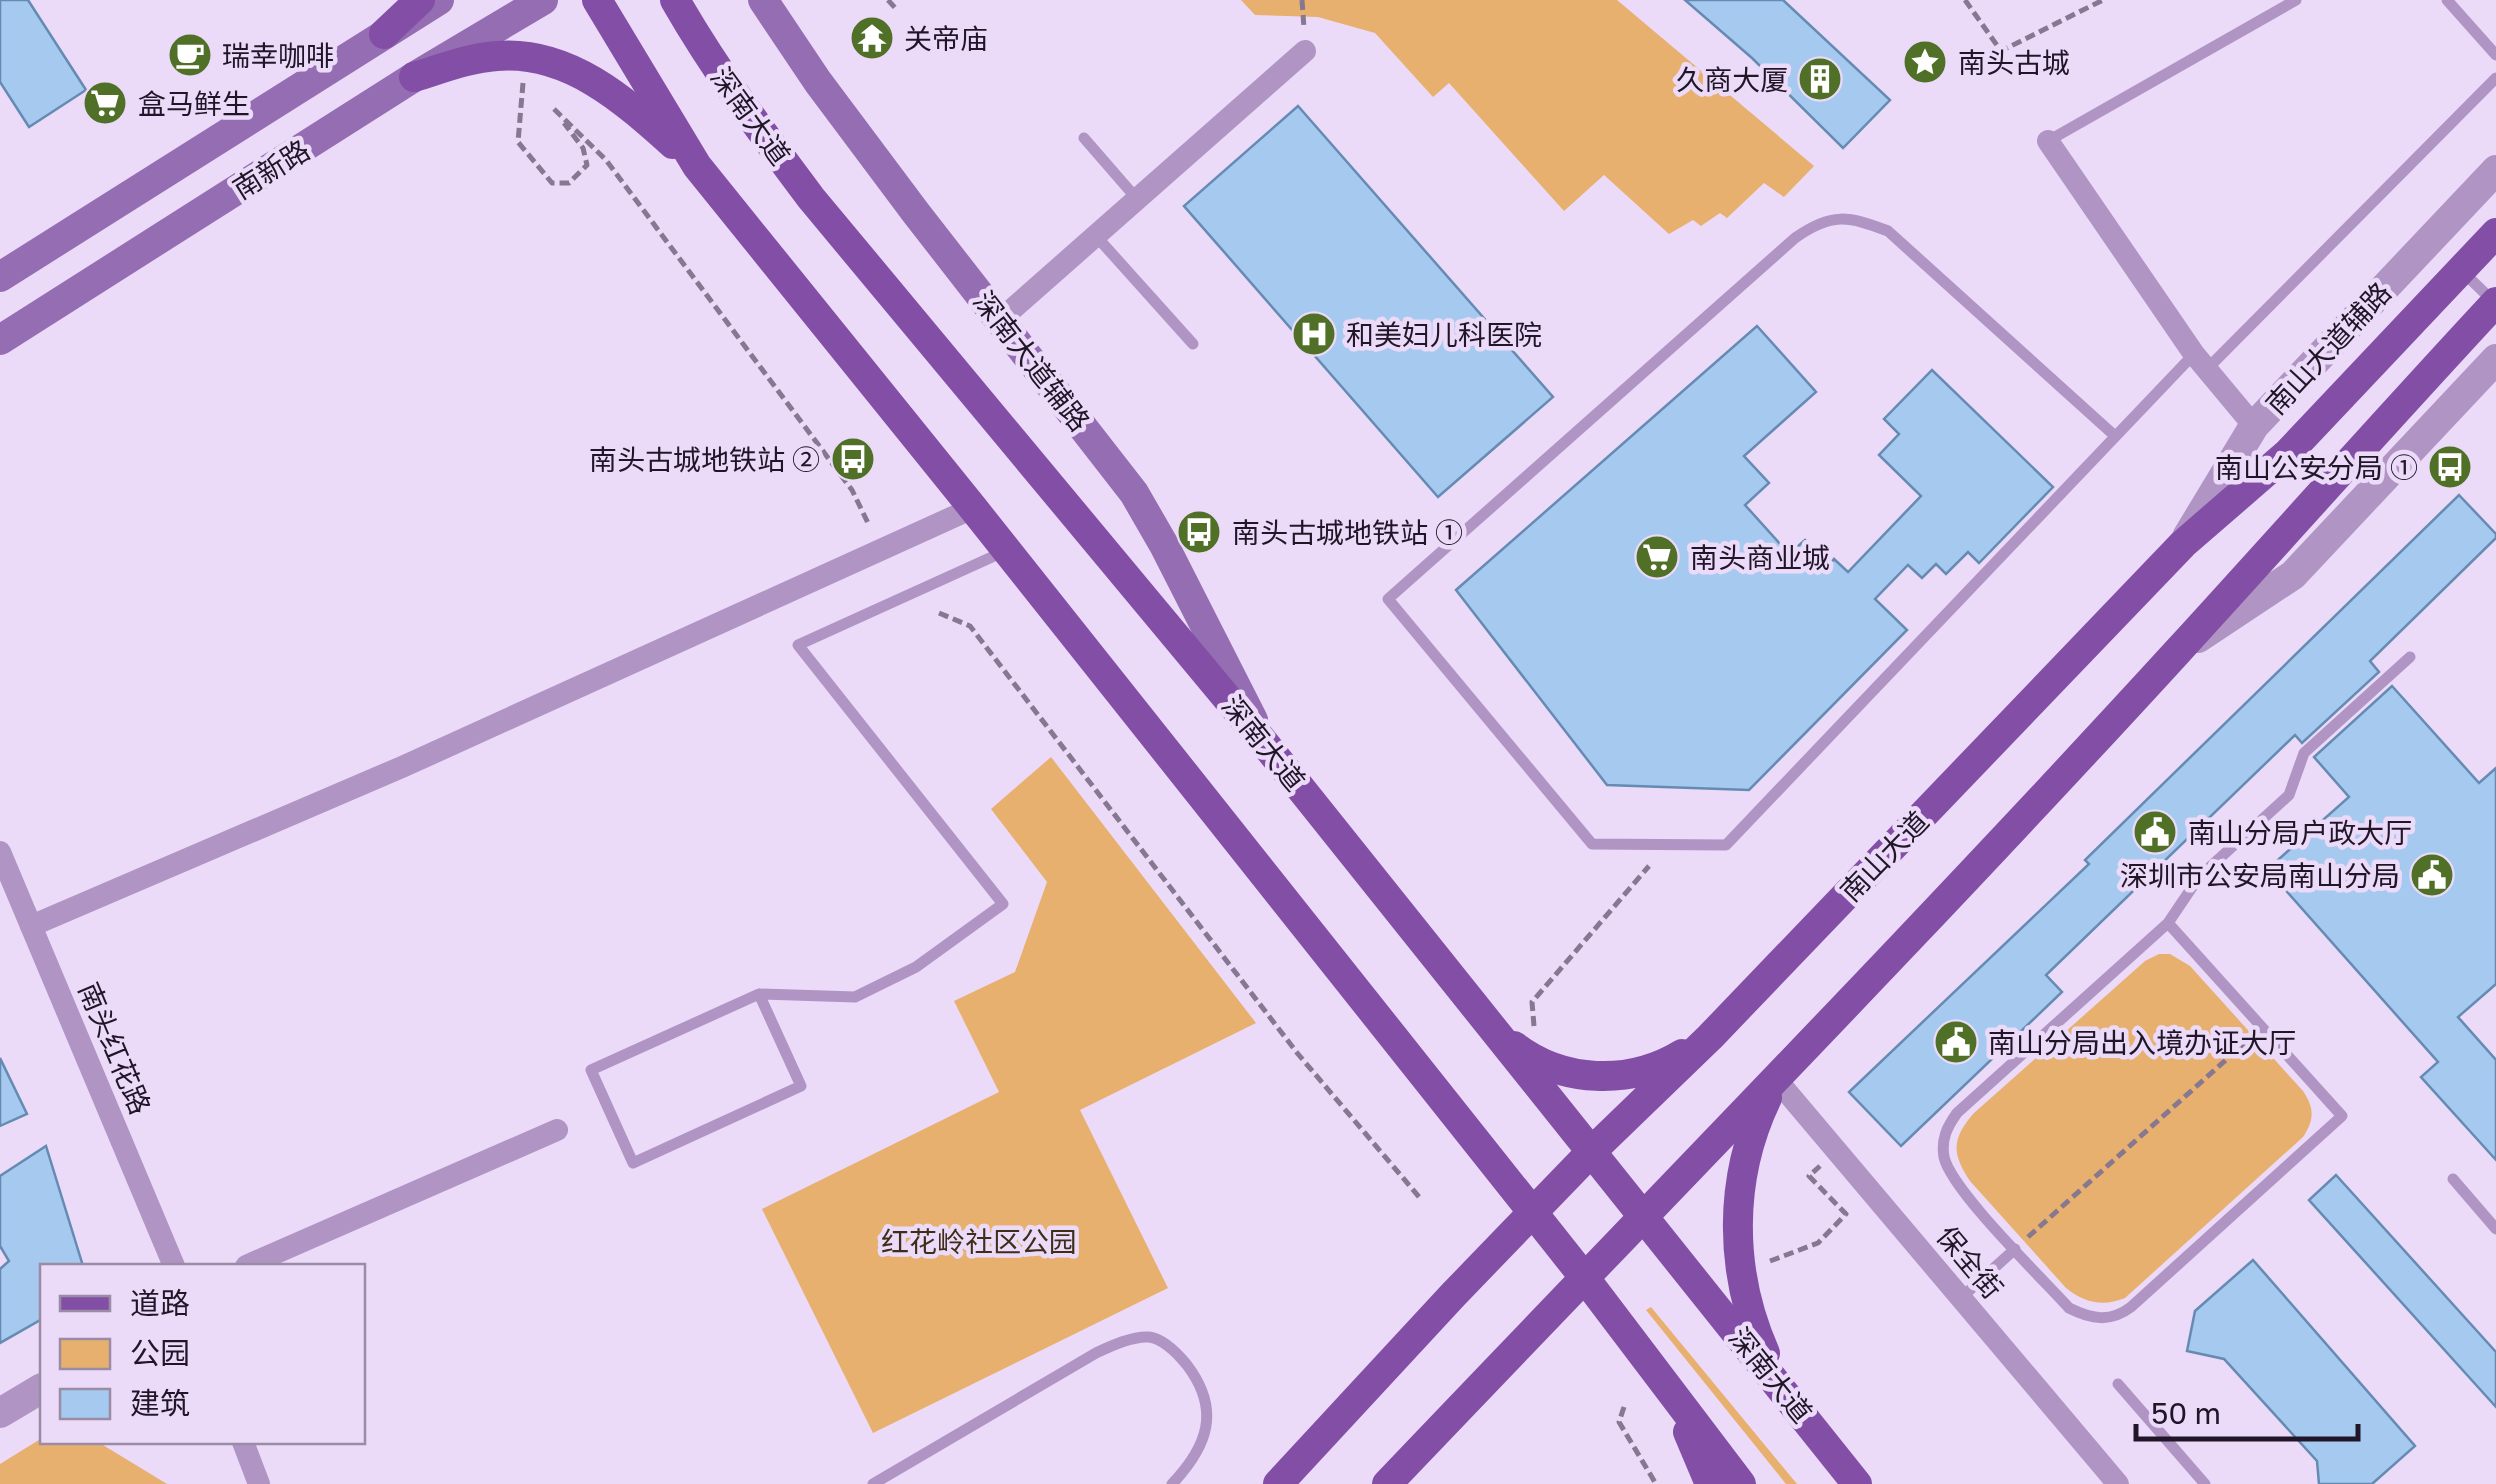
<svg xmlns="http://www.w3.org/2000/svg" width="2496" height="1484" viewBox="0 0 2496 1484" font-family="'Golos Text','Noto Sans SC',sans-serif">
	<rect width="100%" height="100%" fill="#ebdaf8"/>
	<g fill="#e8b06e">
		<path d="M1241,0H1617L1814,166L1784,197L1764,183L1727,218L1720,213L1701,226L1693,220L1669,234L1604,175L1564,211L1449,83L1433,97L1375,33L1318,17L1255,15Z"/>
		<path d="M1051,757L1256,1023L1080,1110L1168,1288L873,1433L762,1209L999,1092L954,1001L1015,972L1047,882L991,809Z"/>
		<path d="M2159,954H2170L2190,966L2303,1091C2315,1109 2314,1120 2303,1137L2125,1298C2103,1307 2085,1303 2066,1288L1970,1181C1951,1153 1952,1138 1974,1113L2145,961Z"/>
		<path d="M1651,1307L1797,1484H1786L1646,1310Z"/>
		<path d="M42,1438V1442H98L167,1484H0V1464Z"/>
	</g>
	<g fill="#a5c9ef" stroke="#658bb3" stroke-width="2.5">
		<path d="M0,0H28L86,90L29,127L0,82Z"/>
		<path d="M1685,0H1783L1890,100L1843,148L1752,58Z"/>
		<path d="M1298,106L1553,397L1438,497L1184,206Z"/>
		<path d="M1757,326L1816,392L1744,456L1769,483L1745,505L1789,554L1805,540L1829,566L1834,559L1848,572L1921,496L1879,455L1899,434L1884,419L1932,370L2053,487L1979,563L1968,552L1946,574L1936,564L1922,578L1908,565L1875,599L1907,630L1749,790L1607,785L1456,590Z"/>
		<path d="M2459,495L2496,534V538L2370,661L2379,672L2302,743L2295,735L2046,975L2062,992L1901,1146L1849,1092L2089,864L2085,860Z"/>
		<path d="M2392,686L2479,783L2496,768V984L2458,1017L2496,1060V1160L2421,1077L2438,1062L2282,886L2286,883L2271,866L2349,797L2314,757Z"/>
		<path d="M0,1058L27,1114L0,1126Z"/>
		<path d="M46,1146L83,1266H42V1319L0,1343V1269L9,1261L0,1246V1176Z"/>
		<path d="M2336,1175L2496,1352V1407L2309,1200Z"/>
		<path d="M2253,1260L2415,1446L2372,1484H2319L2317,1461L2224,1359L2187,1351L2195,1311Z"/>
	</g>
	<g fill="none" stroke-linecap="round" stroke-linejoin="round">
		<g stroke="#867890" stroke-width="5" stroke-dasharray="10 5" stroke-linecap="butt">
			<path d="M888,0L897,10"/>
			<path d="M1302,0L1304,28"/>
			<path d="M1965,0L2001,51L2103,0"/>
			<path d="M523,83L518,142L552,183H569L587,165L583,148L564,123"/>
			<path d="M554,109L606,160L852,490L868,523"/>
			<path d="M939,613L970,626L1298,1054L1420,1198"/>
			<path d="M1534,1026L1532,1002L1649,866"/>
			<path d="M2028,1237L2247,1041"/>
			<path d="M1770,1261L1818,1243L1846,1214L1809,1176L1820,1166"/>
			<path d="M1624,1407L1619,1422L1656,1484"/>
		</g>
		<g stroke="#af94c4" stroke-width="11">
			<path d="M2447,0L2496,55"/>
			<path d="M1084,138L1137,199"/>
			<path d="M2048,141L2296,0"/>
			<path d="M1096,236L1193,344"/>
			<path d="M2461,270L2494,302"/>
			<path d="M2207,369L2496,78"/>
			<path d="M2115,436L1888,231C1848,216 1832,212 1795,238L1388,599L1592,844L1726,845L2194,354"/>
			<path d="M2168,923L2342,1116L2131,1307C2110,1323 2091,1319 2069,1308C2042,1278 1951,1190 1944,1157C1941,1139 1947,1127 1957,1113L2168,923L2199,877L2289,795L2304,753L2410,657"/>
			<path d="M759,994L801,1086L633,1163L591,1070L759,994L855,997L916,967L1003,904L798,645L1003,552"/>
			<path d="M2453,1179L2496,1229"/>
			<path d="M1961,1298L2015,1249"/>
			<path d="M2118,1384L2205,1484"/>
			<path d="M873,1484L1096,1353C1111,1346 1132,1336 1149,1337C1164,1339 1178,1354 1187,1365C1221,1410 1208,1446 1172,1484"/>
		</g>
		<g stroke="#af94c4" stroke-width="22">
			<path d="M2048,141L2194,354L2254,426"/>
			<path d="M1000,320L1305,51"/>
			<path d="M0,852L174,1266"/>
			<path d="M31,926L402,767L973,508"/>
			<path d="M1776,1079L2118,1484"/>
			<path d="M246,1266L557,1130"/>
			<path d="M243,1442L259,1484"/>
		</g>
		<g stroke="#af94c4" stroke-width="30">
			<path d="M2187,537L2254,426L2496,170"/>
			<path d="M2198,638L2293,575L2496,359"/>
			<path d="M0,1413L42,1388"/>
		</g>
		<g stroke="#956db3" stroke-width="30">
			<path d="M763,0L818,82L916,213L1134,493L1164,545L1253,720"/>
			<path d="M0,277L439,0"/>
			<path d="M0,340L414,77L543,0"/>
		</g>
		<g stroke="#834fa6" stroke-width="30">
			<path d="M597,0L697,166L973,508L1584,1277L1741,1484"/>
			<path d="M675,0C715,70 763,134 811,198L1266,745L1857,1484"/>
			<path d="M384,34L420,0"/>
			<path d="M414,77C441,69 468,58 497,56C568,50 624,100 673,144"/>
			<path d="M1514,1046C1562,1083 1629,1086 1682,1054"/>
			<path d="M1765,1353C1729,1272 1728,1179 1767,1098"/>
			<path d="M1688,1432L1710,1484"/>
			<path d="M1278,1484L1453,1295L1592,1151L1710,1037L2183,544L2288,453L2496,233"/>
			<path d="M1387,1484C1651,1207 1919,934 2178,651C2284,535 2389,417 2496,302"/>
		</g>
	</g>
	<defs>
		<symbol id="temple-disc" viewBox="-11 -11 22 22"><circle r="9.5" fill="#507027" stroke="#ebdaf8"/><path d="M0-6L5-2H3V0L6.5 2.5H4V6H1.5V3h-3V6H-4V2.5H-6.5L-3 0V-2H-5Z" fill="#fff"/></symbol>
		<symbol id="cafe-disc" viewBox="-11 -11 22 22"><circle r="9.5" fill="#507027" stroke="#ebdaf8"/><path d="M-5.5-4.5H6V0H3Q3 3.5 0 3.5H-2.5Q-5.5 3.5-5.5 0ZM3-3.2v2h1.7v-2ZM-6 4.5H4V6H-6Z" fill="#fff"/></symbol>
		<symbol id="sight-disc" viewBox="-11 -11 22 22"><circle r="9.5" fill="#507027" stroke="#ebdaf8"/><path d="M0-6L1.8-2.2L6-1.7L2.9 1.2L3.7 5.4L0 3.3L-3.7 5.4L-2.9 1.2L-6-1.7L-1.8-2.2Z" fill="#fff"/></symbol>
		<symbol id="building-disc" viewBox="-11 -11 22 22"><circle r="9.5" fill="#507027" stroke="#ebdaf8"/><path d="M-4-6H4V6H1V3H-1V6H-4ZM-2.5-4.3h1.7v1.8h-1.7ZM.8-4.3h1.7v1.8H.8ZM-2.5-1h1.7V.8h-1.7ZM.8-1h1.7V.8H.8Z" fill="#fff"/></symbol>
		<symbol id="supermarket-disc" viewBox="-11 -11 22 22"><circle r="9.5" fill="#507027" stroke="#ebdaf8"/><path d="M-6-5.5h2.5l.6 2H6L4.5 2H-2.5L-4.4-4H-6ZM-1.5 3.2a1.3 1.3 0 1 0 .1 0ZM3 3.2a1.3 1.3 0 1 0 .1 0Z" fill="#fff"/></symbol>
		<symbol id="hospital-disc" viewBox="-11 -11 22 22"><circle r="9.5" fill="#507027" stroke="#ebdaf8"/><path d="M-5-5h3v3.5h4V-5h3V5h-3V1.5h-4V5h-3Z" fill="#fff"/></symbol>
		<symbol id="bus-disc" viewBox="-11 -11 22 22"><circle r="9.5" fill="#507027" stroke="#ebdaf8"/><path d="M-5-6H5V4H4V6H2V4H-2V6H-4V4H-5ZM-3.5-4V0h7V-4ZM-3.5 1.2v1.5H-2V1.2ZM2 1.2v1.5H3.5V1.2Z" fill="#fff"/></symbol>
		<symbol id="civic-disc" viewBox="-11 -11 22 22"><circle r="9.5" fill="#507027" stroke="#ebdaf8"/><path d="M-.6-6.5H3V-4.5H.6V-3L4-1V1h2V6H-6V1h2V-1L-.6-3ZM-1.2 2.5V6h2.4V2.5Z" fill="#fff"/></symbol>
	</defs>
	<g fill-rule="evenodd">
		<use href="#temple-disc" x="847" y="13" width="50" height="50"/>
		<use href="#cafe-disc" x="165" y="30" width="50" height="50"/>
		<use href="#sight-disc" x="1900" y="37" width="50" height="50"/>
		<use href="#building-disc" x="1795" y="54" width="50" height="50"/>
		<use href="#supermarket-disc" x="80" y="78" width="50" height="50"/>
		<use href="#hospital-disc" x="1289" y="309" width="50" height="50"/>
		<use href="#bus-disc" x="828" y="434" width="50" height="50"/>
		<use href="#bus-disc" x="2425" y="442" width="50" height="50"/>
		<use href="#bus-disc" x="1174" y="507" width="50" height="50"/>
		<use href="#supermarket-disc" x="1632" y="532" width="50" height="50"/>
		<use href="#civic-disc" x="2130" y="807" width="50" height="50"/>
		<use href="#civic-disc" x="2407" y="850" width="50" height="50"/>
		<use href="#civic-disc" x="1931" y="1017" width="50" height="50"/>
	</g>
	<g text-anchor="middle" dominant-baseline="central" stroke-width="9" stroke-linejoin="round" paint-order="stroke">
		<g font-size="28" fill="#211628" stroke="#ebdaf8" text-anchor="start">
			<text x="904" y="38">关帝庙</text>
			<text x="222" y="55">瑞幸咖啡</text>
			<text x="1958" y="62">南头古城</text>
			<text x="1788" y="79" text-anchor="end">久商大厦</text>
			<text x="138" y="103">盒马鲜生</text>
			<text x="1346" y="334">和美妇儿科医院</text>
			<text x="820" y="459" text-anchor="end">南头古城地铁站 ②</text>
			<text x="2418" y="467" text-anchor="end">南山公安分局 ①</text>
			<text x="1232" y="532">南头古城地铁站 ①</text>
			<text x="1690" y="557">南头商业城</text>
			<text x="2188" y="832">南山分局户政大厅</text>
			<text x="2400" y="875" text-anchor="end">深圳市公安局南山分局</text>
			<text x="1988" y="1042">南山分局出入境办证大厅</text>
		</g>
		<g font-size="28" fill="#211628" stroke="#ebdaf8">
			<text transform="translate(751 116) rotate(54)">深南大道</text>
			<text transform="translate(271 169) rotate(-32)">南新路</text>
			<text transform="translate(2328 348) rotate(-47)">南山大道辅路</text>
			<text transform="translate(1032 361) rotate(52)">深南大道辅路</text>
			<text transform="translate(1264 743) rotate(51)">深南大道</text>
			<text transform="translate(1884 856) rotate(-46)">南山大道</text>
			<text transform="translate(115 1048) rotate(67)">南头红花路</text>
			<text transform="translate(1970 1262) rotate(50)">保全街</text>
			<text transform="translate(1771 1375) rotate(51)">深南大道</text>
		</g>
		<g font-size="28" fill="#3d2d19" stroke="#ebdaf8">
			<text x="979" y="1241">红花岭社区公园</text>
		</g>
	</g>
	<rect x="40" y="1264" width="325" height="180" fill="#ebdaf8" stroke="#9a8ca5" stroke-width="2.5"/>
	<rect x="60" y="1296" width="50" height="15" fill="#834fa6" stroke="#9a8ca5" stroke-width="2.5"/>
	<text x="130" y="1314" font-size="30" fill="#211628">道路</text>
	<rect x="60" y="1339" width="50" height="30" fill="#e8b06e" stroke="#9a8ca5" stroke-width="2.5"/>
	<text x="130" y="1364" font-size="30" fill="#211628">公园</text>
	<rect x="60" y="1389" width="50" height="30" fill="#a5c9ef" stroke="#9a8ca5" stroke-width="2.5"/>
	<text x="130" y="1414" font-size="30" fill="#211628">建筑</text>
	<path d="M2136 1424v15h222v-15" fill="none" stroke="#211628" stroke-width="5"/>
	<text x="2151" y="1424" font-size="30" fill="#211628" stroke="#ebdaf8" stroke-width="8" paint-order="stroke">50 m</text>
</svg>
